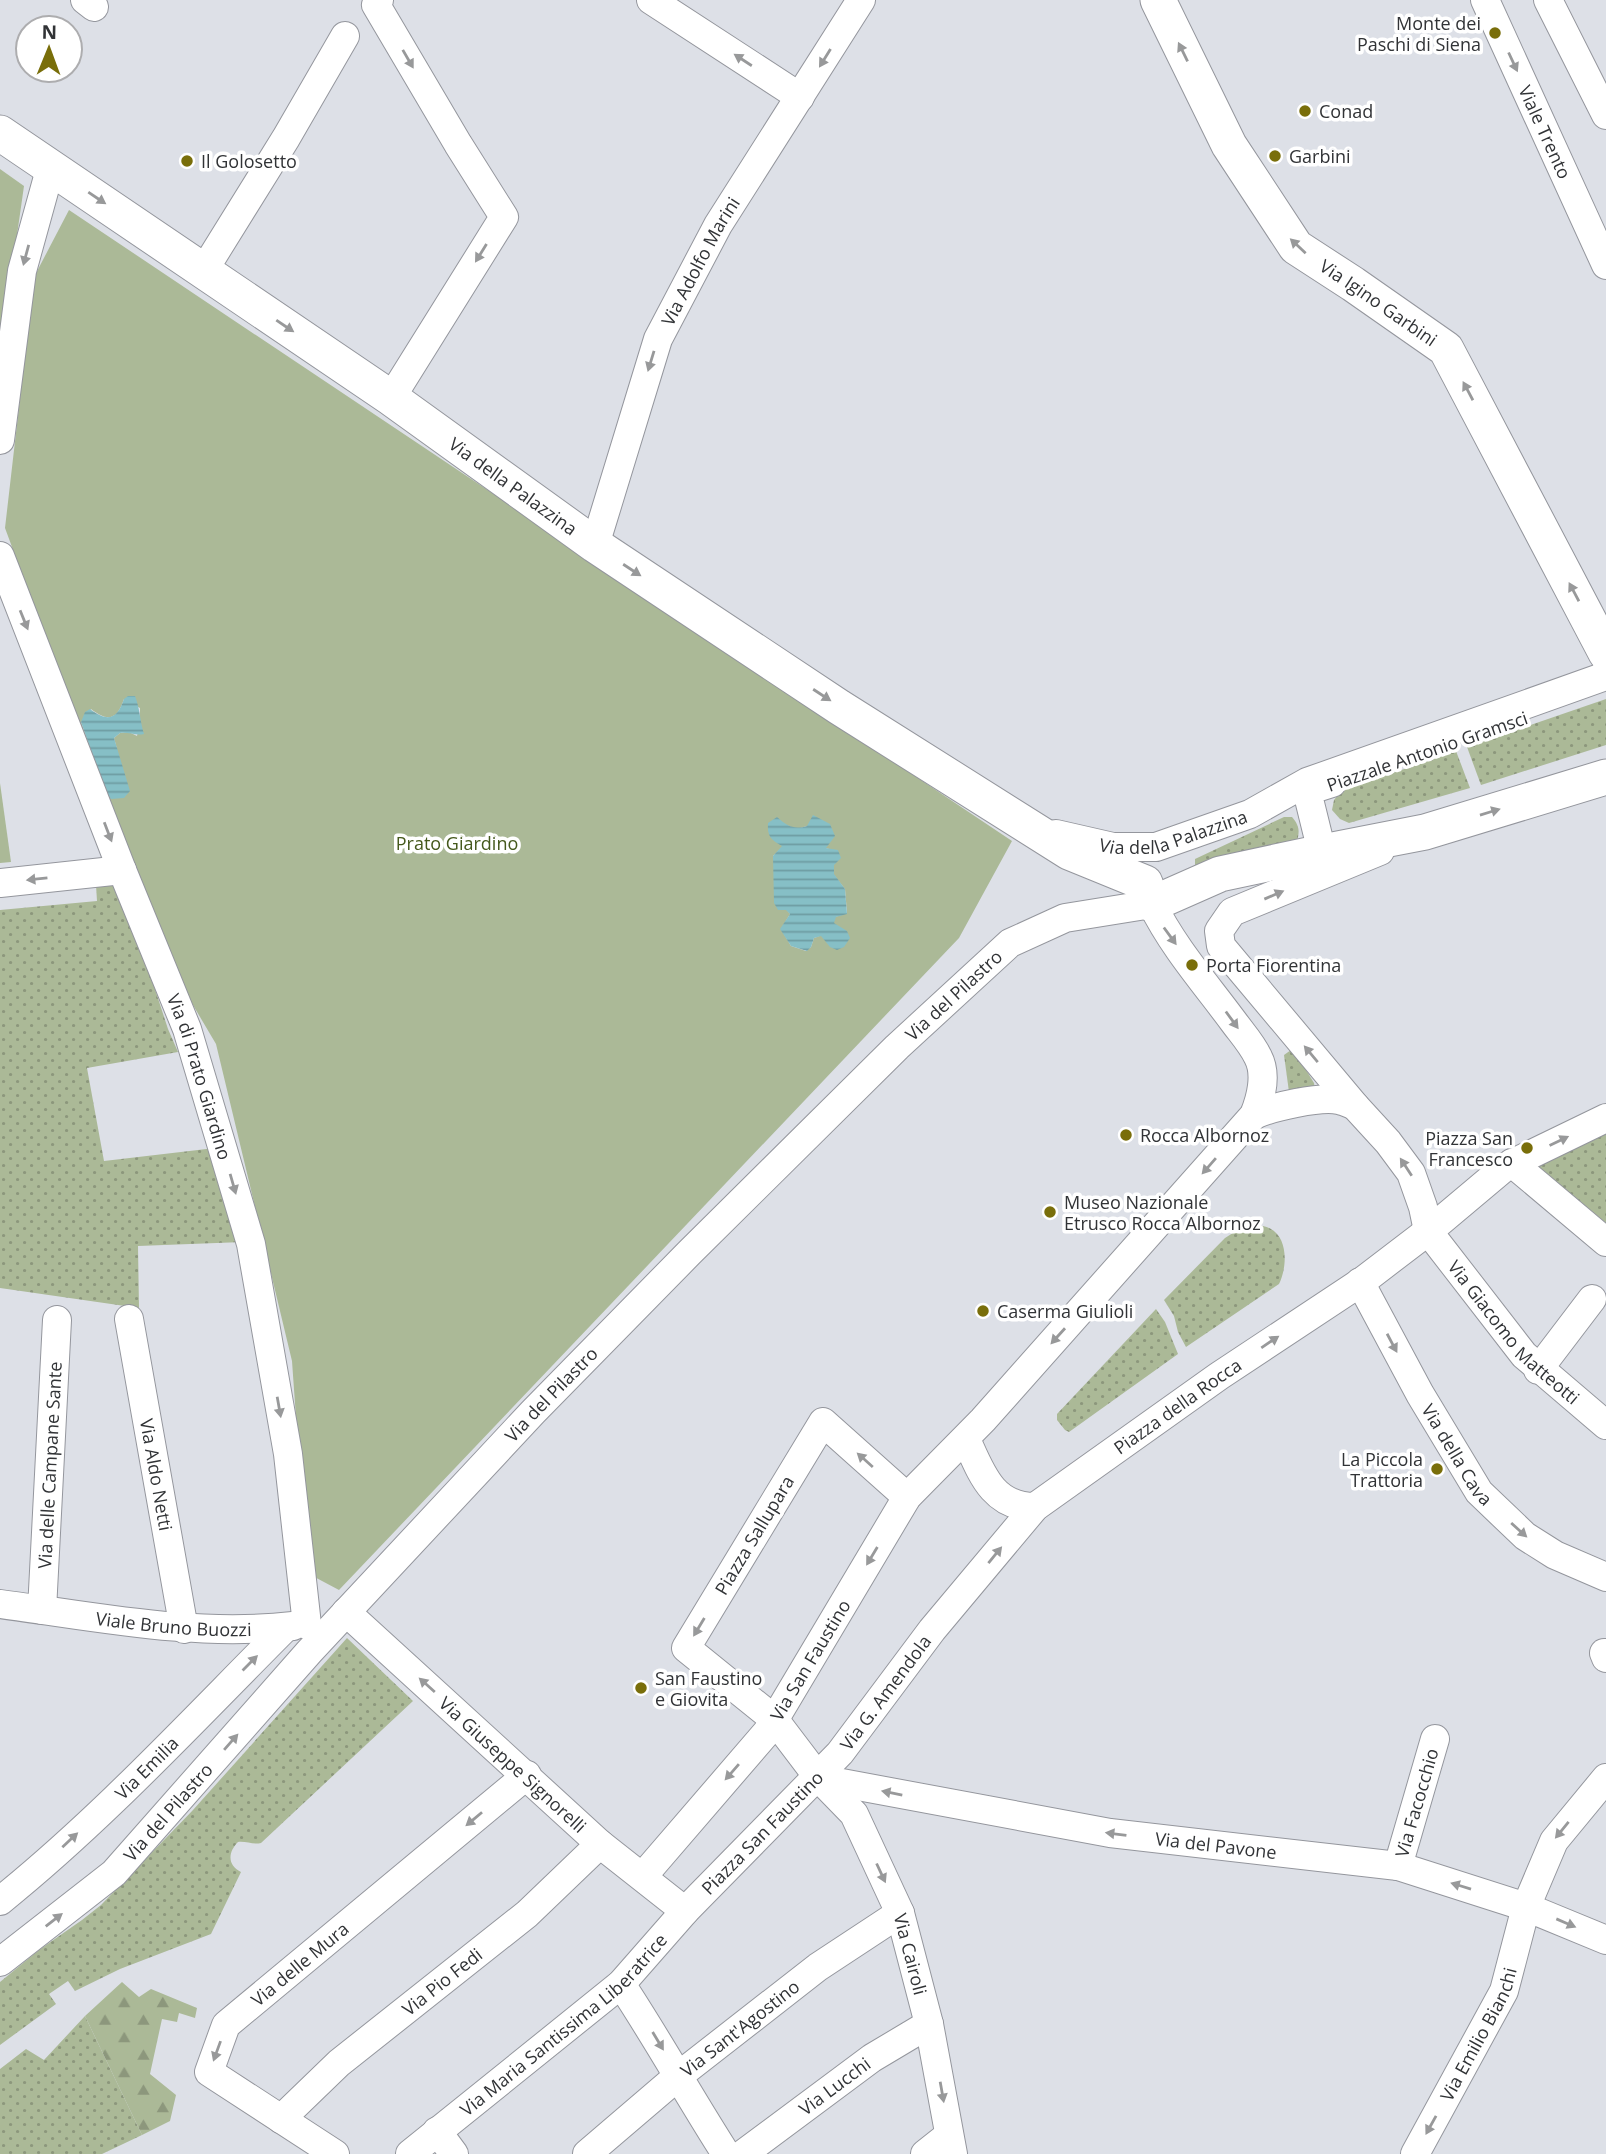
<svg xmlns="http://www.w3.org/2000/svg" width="1606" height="2154" viewBox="0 0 1606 2154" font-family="'Open Sans',sans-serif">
	<defs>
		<pattern id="grass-dots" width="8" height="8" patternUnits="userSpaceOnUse" patternTransform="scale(1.75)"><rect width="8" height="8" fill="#abb997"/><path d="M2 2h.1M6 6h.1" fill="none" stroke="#8c977c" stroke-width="1.8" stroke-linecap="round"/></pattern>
		<pattern id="forest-firs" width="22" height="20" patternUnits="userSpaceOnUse" patternTransform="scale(1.75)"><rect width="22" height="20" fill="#abb997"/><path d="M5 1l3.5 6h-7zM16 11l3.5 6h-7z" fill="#8c977c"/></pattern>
		<pattern id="water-rules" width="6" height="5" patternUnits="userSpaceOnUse" patternTransform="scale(1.75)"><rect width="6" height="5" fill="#86bfc6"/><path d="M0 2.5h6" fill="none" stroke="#6e9ca2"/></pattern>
	</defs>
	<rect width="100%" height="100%" fill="#dde0e7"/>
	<g fill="url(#grass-dots)">
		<path d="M1606,699V745L1481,785L1467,747Z"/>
		<path d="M1456,751L1470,788L1349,823L1340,819L1332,810L1334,800L1341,791Z"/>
		<path d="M1284,817H1292C1299,825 1300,831 1297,841L1195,866V859Z"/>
		<path d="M96,885H116L125,897L168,1029L178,1052L87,1068L104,1161L215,1148L243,1242L138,1246L139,1308L0,1288V910L97,901Z"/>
		<path d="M1291,1050L1295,1052L1314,1083L1315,1089L1289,1092L1284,1055Z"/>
		<path d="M1606,1131V1223L1536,1165Z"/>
		<path d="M1247,1224C1254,1225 1263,1225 1269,1228C1289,1237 1287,1268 1279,1284L1186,1347L1178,1332L1174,1316L1164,1300L1225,1238Z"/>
		<path d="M1156,1309L1165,1322L1178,1354L1069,1432L1065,1430L1057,1420V1414Z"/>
		<path d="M347,1638L413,1701L261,1843C253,1845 246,1841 238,1842C228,1852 227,1865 241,1872L211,1934L120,1969L75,1991L68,1981L49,1994L56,2004L0,2045V1982L39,1950L82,1920L101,1905L193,1810Z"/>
		<path d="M85,2016L142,2135L102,2154H0V2069L26,2049L44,2060Z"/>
	</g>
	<path fill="url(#forest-firs)" d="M122,1982L139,1997L151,1989L197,2008L195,2018L179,2013L177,2022L162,2019L150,2074L176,2095L170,2121L142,2135L85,2016Z"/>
	<g fill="#abb997" fill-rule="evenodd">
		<path d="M0,169L24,186L0,354Z"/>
		<path d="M69,210L1012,841L959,938L339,1590L307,1573L292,1361L216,1044L161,951L5,528L34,277ZM124,699L140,708V722L137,736L129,732L120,733L114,738L117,749L106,793L81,722L91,709C108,722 117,720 124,699ZM786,825L797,829L807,826L826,848L832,850L834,865V875L845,889L847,913L835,917C833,927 824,935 814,938L811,947L806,951L791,946L781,929L790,914L787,910L773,856L783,846Z"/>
		<path d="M0,783L11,862L0,863Z"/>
	</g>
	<g fill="url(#water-rules)">
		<path d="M128,696H135C140,709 140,721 144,734C136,736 129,732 120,733L114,738L130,791L124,798L111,799L106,793L81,722L85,712L90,709C107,722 117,720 124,699Z"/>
		<path d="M813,815L830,824L835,836L826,848L838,850L841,858L834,865V874L845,889L847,914L836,917L834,923L847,931L850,938L844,947L837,950L830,947L821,936L814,938L811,947L807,951L791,946L780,929L790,914L786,910H778L774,903L773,856L782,846C771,840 767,836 768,823L777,817C787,826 794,830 807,826Z"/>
	</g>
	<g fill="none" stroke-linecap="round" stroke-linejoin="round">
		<defs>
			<g id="minor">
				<path d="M85,0L94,7"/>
				<path d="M379,0L376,5L458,144L504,217L391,398"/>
				<path d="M651,0L800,97"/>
				<path id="s1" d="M1485,0L1606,265"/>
				<path d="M1548,0L1606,115"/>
				<path d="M204,270L286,138L345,36"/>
				<path d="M0,440L22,271L51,166"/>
				<path id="s2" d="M595,545L658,339L718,225L861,0"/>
				<path id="s3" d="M0,556L122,870L187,1029L251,1244L288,1454L307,1625"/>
				<path id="s4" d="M1056,834L1113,847H1156L1250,814L1307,782L1603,677L1606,671"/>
				<path id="s5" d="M1380,851L1232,912L1219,931L1221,946L1355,1106L1388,1142L1411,1173L1423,1207L1428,1231L1524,1355L1606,1425"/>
				<path d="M1322,852L1307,791L1332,783"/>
				<path d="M0,883L122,870"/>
				<path d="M1254,1115C1272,1107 1320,1096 1339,1100C1344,1101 1350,1104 1355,1106"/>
				<path d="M1512,1163L1606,1242"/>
				<path id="s6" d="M1360,1282L1420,1394L1479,1492L1525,1536L1555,1555L1606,1577"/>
				<path id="s7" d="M129,1319L184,1629"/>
				<path d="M1538,1370L1592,1299"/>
				<path d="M966,1439C981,1472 992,1507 1035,1507"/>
				<path id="s8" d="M907,1497L823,1422L686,1648L774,1719L818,1777L854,1814L900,1913L929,2024L953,2154"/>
				<path id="s9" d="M0,1604C98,1617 193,1637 293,1626"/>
				<path id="s10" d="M42,1610L57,1320"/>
				<path id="s11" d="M346,1612L600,1844L685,1911"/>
				<path d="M1604,1653L1606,1658"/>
				<path id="s12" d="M818,1777L831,1781L1110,1833L1398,1866L1526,1907L1606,1940"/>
				<path id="s13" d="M1398,1866L1435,1739"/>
				<path id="s14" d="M0,1901C103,1818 193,1720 286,1627"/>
				<path id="s15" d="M0,1962L114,1873L309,1652L533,1412L689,1253L897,1047L1010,943L1065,918L1152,904C1173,947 1205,983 1233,1021C1241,1032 1252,1044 1258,1057C1267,1074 1261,1098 1254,1115L983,1420L907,1497L767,1732L643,1876"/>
				<path d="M621,1984C658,2040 690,2098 726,2154"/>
				<path id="s16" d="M281,2119L339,2063L527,1914L600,1844"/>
				<path d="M437,2131L454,2154"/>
				<path id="s17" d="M335,2154L209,2072L226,2025L527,1775"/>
				<path id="s18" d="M410,2154L621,1984L685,1911L840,1753L932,1630L1035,1507L1219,1376L1364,1280L1436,1225L1505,1167L1606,1118"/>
				<path id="s19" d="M587,2154L677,2077L818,1967L900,1913"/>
				<path id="s20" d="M743,2154L872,2058L929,2024"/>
				<path d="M925,2154L949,2135"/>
				<path id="s21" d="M1415,2154L1504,1991L1526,1907L1554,1841L1606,1778"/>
			</g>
			<g id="major">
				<path id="s22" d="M1158,0L1229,145L1296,247L1353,284L1446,349L1606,653"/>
				<path id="s23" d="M0,133L391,398L595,545L839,707L1069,852L1145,883L1152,904L1220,874L1322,852L1425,832L1606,777"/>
			</g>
		</defs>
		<use href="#minor" stroke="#94969d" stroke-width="30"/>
		<use href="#major" stroke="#94969d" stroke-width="37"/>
		<use href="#minor" stroke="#fff" stroke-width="28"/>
		<use href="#major" stroke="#fff" stroke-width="35"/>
	</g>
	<defs><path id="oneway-solid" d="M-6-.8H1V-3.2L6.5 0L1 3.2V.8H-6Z" transform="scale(1.75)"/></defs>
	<g fill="#98999a">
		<use href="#oneway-solid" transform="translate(1183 52) rotate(-116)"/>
		<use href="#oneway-solid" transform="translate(825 58) rotate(122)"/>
		<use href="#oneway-solid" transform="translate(408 59) rotate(60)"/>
		<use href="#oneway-solid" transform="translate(743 60) rotate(-147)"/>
		<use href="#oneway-solid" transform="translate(1513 62) rotate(65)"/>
		<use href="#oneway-solid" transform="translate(97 198) rotate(34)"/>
		<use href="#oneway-solid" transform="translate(1298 246) rotate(-137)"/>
		<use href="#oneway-solid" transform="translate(481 253) rotate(122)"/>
		<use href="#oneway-solid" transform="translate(26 255) rotate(105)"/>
		<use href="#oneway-solid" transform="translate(285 326) rotate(34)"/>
		<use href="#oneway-solid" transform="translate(651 361) rotate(107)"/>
		<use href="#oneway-solid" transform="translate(1468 391) rotate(-118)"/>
		<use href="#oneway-solid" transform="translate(632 570) rotate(33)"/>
		<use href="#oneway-solid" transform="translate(1574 592) rotate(-118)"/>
		<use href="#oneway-solid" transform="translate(24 620) rotate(68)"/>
		<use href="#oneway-solid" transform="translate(822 695) rotate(33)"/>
		<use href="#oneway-solid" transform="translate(1490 812) rotate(-17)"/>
		<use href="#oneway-solid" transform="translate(108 832) rotate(69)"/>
		<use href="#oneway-solid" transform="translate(37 879) rotate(174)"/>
		<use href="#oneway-solid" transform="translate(1274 895) rotate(-23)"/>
		<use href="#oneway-solid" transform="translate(1170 936) rotate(54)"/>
		<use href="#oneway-solid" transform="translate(1232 1020) rotate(54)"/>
		<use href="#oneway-solid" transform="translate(1311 1054) rotate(-130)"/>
		<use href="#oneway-solid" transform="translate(1559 1141) rotate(-26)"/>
		<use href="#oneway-solid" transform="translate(1209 1166) rotate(131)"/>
		<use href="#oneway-solid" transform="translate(1406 1167) rotate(-123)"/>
		<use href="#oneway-solid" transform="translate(233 1184) rotate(74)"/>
		<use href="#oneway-solid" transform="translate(1058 1336) rotate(132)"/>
		<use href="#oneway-solid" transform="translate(1270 1342) rotate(-34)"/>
		<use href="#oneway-solid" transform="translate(1392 1343) rotate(62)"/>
		<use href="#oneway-solid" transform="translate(279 1407) rotate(80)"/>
		<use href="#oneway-solid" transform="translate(865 1460) rotate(-138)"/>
		<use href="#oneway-solid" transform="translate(1519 1530) rotate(42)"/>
		<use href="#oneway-solid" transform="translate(995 1555) rotate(-51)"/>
		<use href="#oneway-solid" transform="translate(872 1556) rotate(121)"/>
		<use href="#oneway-solid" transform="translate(699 1627) rotate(121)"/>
		<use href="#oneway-solid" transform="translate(250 1663) rotate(-45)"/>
		<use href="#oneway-solid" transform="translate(427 1685) rotate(-138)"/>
		<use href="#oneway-solid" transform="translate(231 1742) rotate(-49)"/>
		<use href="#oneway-solid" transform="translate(732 1772) rotate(131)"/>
		<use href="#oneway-solid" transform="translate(892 1793) rotate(-169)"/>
		<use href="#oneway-solid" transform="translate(474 1819) rotate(140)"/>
		<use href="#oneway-solid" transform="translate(1562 1830) rotate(129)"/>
		<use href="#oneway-solid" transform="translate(1116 1834) rotate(-173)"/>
		<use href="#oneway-solid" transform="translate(70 1840) rotate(-43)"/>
		<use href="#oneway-solid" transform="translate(881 1873) rotate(65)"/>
		<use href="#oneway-solid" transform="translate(1461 1886) rotate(-163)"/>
		<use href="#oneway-solid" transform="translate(54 1920) rotate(-38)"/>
		<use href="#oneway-solid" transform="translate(1566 1923) rotate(23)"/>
		<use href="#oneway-solid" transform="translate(658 2041) rotate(59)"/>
		<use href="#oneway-solid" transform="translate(217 2051) rotate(110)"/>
		<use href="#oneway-solid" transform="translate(942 2092) rotate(80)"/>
		<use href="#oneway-solid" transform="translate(1431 2125) rotate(119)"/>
	</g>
	<g fill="#796e0a" stroke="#fff" stroke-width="2.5">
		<circle cx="1495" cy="33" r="7"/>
		<circle cx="1305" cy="111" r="7"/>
		<circle cx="1275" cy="156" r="7"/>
		<circle cx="187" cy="161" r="7"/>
		<circle cx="1192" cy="965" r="7"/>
		<circle cx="1126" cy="1135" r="7"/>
		<circle cx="1527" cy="1148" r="7"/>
		<circle cx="1050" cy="1212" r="7"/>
		<circle cx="983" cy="1311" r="7"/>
		<circle cx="1437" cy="1469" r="7"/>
		<circle cx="641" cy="1688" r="7"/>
	</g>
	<g text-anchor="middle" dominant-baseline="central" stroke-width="7" stroke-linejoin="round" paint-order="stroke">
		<g font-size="18" fill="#313336" stroke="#fff" text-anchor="start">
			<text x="1481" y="23" text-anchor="end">Monte dei<tspan x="1481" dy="21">Paschi di Siena</tspan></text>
			<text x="1319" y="111">Conad</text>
			<text x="1289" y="156">Garbini</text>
			<text x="201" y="161">Il Golosetto</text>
			<text x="1206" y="965">Porta Fiorentina</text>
			<text x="1140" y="1135">Rocca Albornoz</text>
			<text x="1513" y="1138" text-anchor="end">Piazza San<tspan x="1513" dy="21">Francesco</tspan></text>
			<text x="1064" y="1202">Museo Nazionale<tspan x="1064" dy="21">Etrusco Rocca Albornoz</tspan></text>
			<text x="997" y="1311">Caserma Giulioli</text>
			<text x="1423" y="1459" text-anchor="end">La Piccola<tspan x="1423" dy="21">Trattoria</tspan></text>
			<text x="655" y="1678">San Faustino<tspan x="655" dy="21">e Giovita</tspan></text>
		</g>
		<g font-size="18" fill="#313336" stroke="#fff">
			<text stroke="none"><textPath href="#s1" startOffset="145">Viale Trento</textPath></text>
			<text stroke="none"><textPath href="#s2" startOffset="304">Via Adolfo Marini</textPath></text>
			<text stroke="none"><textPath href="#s22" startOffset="383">Via Igino Garbini</textPath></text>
			<text stroke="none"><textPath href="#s23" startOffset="623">Via della Palazzina</textPath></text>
			<text transform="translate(1427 751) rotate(-19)">Piazzale Antonio Gramsci</text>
			<text stroke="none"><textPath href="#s4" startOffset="121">Via della Palazzina</textPath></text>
			<text stroke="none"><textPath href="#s15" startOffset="1360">Via del Pilastro</textPath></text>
			<text stroke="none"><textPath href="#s3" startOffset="558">Via di Prato Giardino</textPath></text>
			<text stroke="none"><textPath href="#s5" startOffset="688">Via Giacomo Matteotti</textPath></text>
			<text stroke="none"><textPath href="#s15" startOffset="793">Via del Pilastro</textPath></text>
			<text stroke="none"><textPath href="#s18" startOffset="1078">Piazza della Rocca</textPath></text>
			<text stroke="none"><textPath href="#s6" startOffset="198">Via della Cava</textPath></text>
			<text stroke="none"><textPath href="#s10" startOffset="145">Via delle Campane Sante</textPath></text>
			<text stroke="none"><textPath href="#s7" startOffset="158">Via Aldo Netti</textPath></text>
			<text transform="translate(754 1535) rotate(-59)">Piazza Sallupara</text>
			<text stroke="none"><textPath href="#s9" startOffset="175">Viale Bruno Buozzi</textPath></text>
			<text transform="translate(810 1660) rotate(-59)">Via San Faustino</text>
			<text stroke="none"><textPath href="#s18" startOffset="665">Via G. Amendola</textPath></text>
			<text stroke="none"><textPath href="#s11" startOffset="226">Via Giuseppe Signorelli</textPath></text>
			<text stroke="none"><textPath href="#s14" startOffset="198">Via Emilia</textPath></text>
			<text stroke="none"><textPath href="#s13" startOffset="66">Via Facocchio</textPath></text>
			<text stroke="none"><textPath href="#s15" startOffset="226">Via del Pilastro</textPath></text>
			<text stroke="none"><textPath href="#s18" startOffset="478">Piazza San Faustino</textPath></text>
			<text stroke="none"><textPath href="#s12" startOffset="404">Via del Pavone</textPath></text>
			<text stroke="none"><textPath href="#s8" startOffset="766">Via Cairoli</textPath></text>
			<text stroke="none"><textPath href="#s17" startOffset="296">Via delle Mura</textPath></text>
			<text stroke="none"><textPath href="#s16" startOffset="212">Via Pio Fedi</textPath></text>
			<text stroke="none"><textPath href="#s18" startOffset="201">Via Maria Santissima Liberatrice</textPath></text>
			<text stroke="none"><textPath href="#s19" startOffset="198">Via Sant'Agostino</textPath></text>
			<text stroke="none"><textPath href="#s21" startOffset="136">Via Emilio Bianchi</textPath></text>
			<text stroke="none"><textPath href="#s20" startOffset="114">Via Lucchi</textPath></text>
		</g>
		<g font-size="18" fill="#45591c" stroke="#fff">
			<text x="457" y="843">Prato Giardino</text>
		</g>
	</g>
	<g transform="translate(49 49) rotate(1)"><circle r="33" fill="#ffffff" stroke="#adadaf" stroke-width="2"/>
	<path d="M0-5L12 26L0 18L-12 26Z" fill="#796e0a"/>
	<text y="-10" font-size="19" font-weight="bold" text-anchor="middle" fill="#313336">N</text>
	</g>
</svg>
